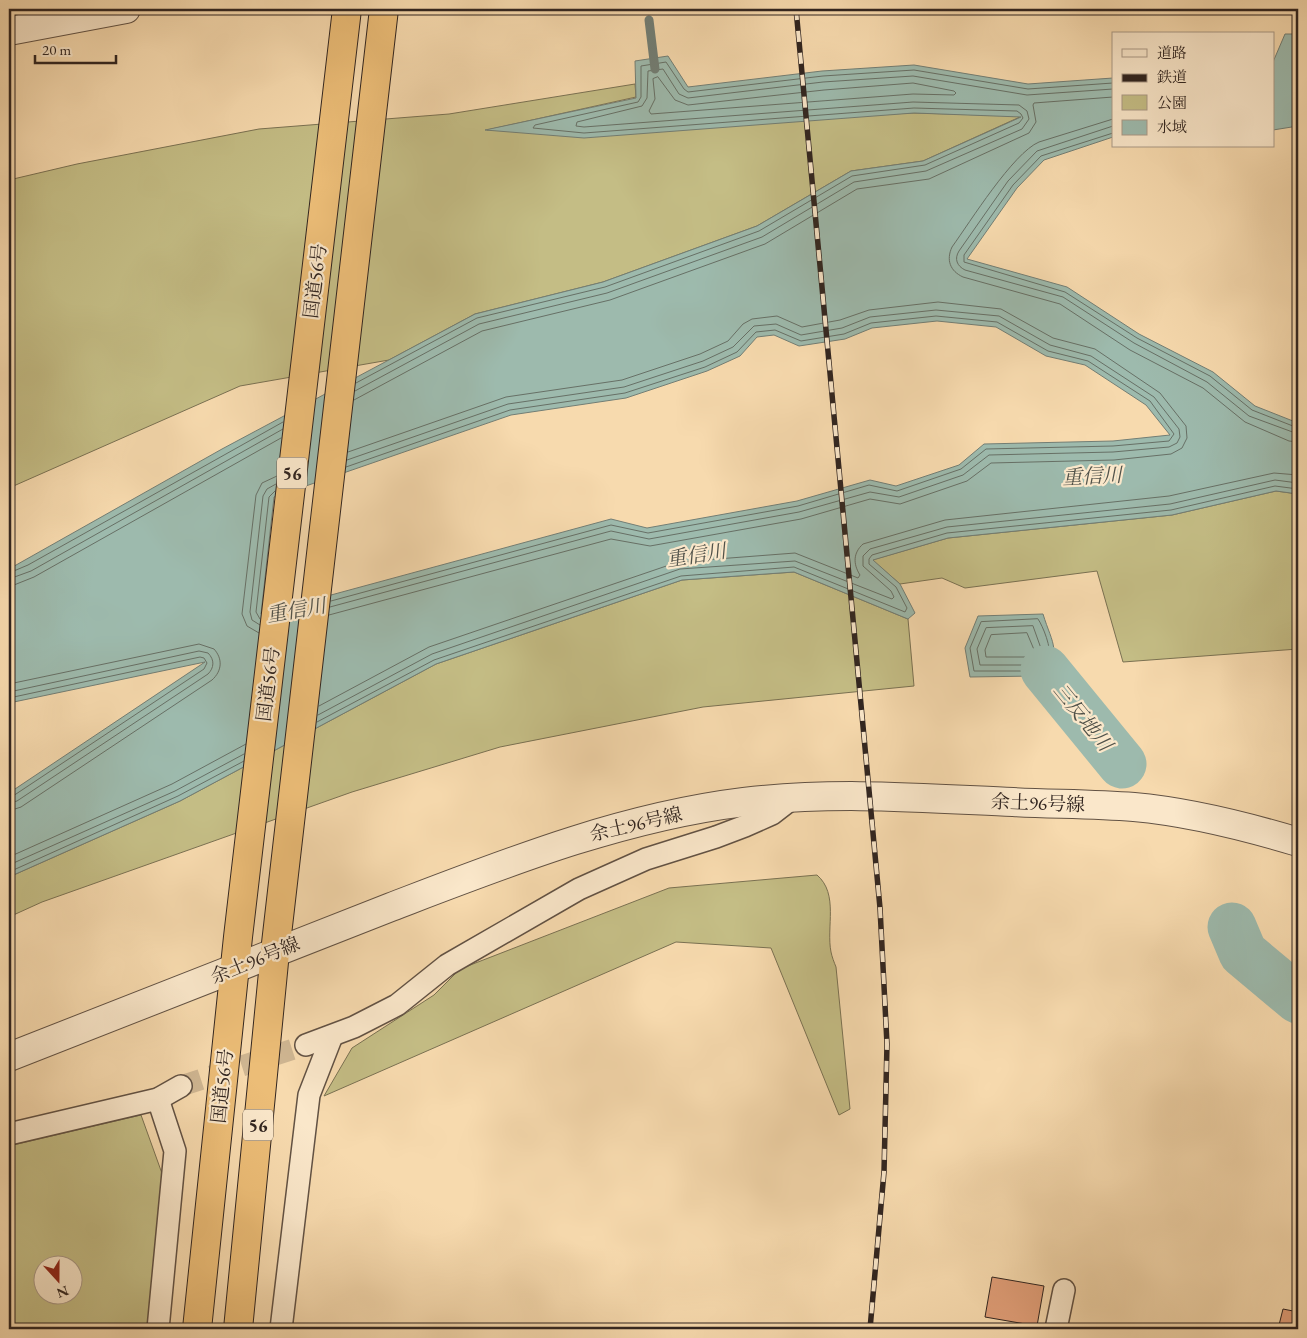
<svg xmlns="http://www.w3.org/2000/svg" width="1307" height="1338" viewBox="0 0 1307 1338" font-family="'EB Garamond','Noto Serif JP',serif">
	<rect width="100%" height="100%" fill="#f7daae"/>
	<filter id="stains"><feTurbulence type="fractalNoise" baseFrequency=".004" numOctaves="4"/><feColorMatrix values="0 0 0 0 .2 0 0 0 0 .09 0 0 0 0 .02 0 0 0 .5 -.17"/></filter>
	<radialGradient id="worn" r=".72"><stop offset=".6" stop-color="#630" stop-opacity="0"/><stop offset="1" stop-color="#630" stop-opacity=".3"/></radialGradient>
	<g fill="#c4bd85" stroke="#7a7152" fill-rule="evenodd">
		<path d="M635,84L636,97L487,130L914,113L1022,116L923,161L851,171L757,226L603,282L475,314L389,360L240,386L9,488V180L77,164L259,129L449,114Z"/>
		<path d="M1276,491L1298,494V649L1123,662L1097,571L965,588L942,578L900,584L872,560L948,538L1172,515Z"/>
		<path d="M794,572L908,619L914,686L703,707L500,747L352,792L42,902L9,917V877L180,801L436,664L682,580Z"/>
		<path d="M817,875C839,894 826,927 831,952C832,957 834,962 836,967L850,1109L839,1115L771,948L676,942L324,1096L352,1048L434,995L460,969L669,888Z"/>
		<path d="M141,1115L164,1179L149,1329H9V1146ZM42,1266H72V1296H42Z"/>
	</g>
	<g fill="#9dbaad" stroke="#727e75" fill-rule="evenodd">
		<path d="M1285,34H1298V126L1273,130V62Z"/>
		<path d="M668,56L688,87L822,71L914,65L1028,84L1113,78V137L1044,160L1017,188L967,259L1067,287L1139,334L1213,372L1255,406L1298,423V494L1276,491L1172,515L948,538L873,560L900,584L915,613L908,619L794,572L682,580L436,664L180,801L9,877V793L205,662L9,703V569L222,449L475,314L603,282L757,226L851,171L923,161L1021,117L914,113L584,138L485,130L636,98L635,61ZM937,321L996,327L1046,356L1085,365L1146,405L1170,435L1113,441L984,444L959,465L896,486L870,480L797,501L647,528L611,519L261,614L274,497L511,415L626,398L707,371L740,356L757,337L774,335L799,346L845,339L872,328Z"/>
		<path d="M1043,614C1052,644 1065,655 1036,676L970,677L965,648L978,616Z"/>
	</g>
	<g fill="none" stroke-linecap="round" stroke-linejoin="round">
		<g stroke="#677066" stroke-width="1">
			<path d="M658,77L675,100L688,105L824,90L913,83L954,91L956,93L954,95L913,94L651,114L649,111L655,99L653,79Z"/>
			<path d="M1113,119L1039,142C1013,153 970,222 952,247C946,260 950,271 963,277L1060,304L1130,350L1203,388L1245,422L1289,441L1298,442"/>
			<path d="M1113,126L1037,151L1008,181L959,251C954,259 957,266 965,270L1063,297L1134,343L1207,382L1249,416L1298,434"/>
			<path d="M1113,133L1041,156L1013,185L964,255V262L1065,292L1137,338L1210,376L1252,410L1298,428"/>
			<path d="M356,383L477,318L605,287L759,231L852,176L925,165L1019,123L1023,118L1021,114L1017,111L914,108L584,133L533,128L535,125L638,102L641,97V66L666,62L684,89L688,92L823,76L914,70L1028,89L1113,83"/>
			<path d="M355,391L479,324L607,293L762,237L854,182L926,171L1022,129L1029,119L1027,111L1019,105L913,102L584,127L576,126L577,122L642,106L647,98L648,71L663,69L679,94L688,98L823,82L913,76L1027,95L1113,89"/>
			<path d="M354,400L482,331L610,300L765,244L857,189L929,179L1029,133L1036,122L1033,105L1034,103L1113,97"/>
			<path d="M9,573L28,565L283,422"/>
			<path d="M9,579L31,571L283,429"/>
			<path d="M9,587L34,577L281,438"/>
			<path d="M331,601L611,525L648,533L798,506L869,485L897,491L961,469L986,449L1113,446L1169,441L1174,434L1150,401L1088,361L1048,351L997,322L936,316L871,323L844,334L801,341L775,330L756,332L737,352L705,367L625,393L510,410L346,467"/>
			<path d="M330,607L611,531L649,539L799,512L870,492L899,497L963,475L989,455L1113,452L1169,447L1177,443L1180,437L1179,429L1154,397L1091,356L1050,345L999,316L936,310L870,317L842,328L801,335L776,324L754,326L733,347L703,361L624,387L508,404L347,460"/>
			<path d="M329,615L611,539L650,546L801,519L870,499L900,504L967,481L991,463L1114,460L1171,454L1182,448L1187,438L1186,426L1160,393L1095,349L1053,338L1001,309L938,302L869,310L840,320L802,327L777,316L752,319L743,324L728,341L700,354L622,380L506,397L348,452"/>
			<path d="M260,619L256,612L269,497L275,491"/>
			<path d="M1038,619C1043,626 1052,649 1049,658C1046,664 1039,668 1034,671H974L970,648L981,622Z"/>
			<path d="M260,625L252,620L250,612L263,496L267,489L276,484"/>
			<path d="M1033,626L1043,654L1032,665H980L977,649L986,628Z"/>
			<path d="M259,633L247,626L242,614L256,495L262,483L277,476"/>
			<path d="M1027,633L1035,652L1030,657H986L985,650L991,635Z"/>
			<path d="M9,684L199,644L214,649C223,659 222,671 212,680L21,807L9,811"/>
			<path d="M9,692L199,651L208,653C215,660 214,668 208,674L17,801L9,803"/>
			<path d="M9,698L200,657L204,658L207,663L204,669L13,796L9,797"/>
			<path d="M319,706L429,647L678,562L795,553L858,578L860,575C853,564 853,553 863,544L945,520L1169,496L1274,473L1298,475"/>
			<path d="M318,715L432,654L680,569L795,561L892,599L894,597L891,591L863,566V556L870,549L947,527L1170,504L1275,480L1298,483"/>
			<path d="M317,722L434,660L681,576L794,567L905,612L907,608L896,587L869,564V559L872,555L947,533L1171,510L1275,486L1298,489"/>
			<path d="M9,857L172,784L246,744"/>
			<path d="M9,865L175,791L244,754"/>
			<path d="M9,872L178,796L244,761"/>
		</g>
		<path stroke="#727e75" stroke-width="9" d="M649,20L655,69"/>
		<g stroke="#9dbaad" stroke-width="49">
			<path d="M1045,670L1122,764"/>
			<path d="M1232,927L1243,953L1298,999"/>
		</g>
	</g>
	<g fill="#e09e78" stroke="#312520">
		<path d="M992,1277L1044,1286L1037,1326L985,1317Z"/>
		<path d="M1283,1309L1298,1312V1329H1278Z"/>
	</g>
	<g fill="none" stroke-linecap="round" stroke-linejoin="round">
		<path stroke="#cfb692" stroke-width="21" stroke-dasharray="21 11" stroke-linecap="butt" d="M181,1086L306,1045"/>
		<defs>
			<g id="minor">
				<path d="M306,1045L354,1027L397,1005L447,965L579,889L646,859L716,837L745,826L772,814L794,797"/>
				<path d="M158,1099L175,1151L158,1329"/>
				<path d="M9,1134L158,1099L181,1086"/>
				<path d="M281,1329L309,1095L332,1036"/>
				<path d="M1056,1329L1064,1290"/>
			</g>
			<g id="tertiary">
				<path d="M9,31L126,9"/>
				<path d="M9,1057C136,1007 263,956 391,907C506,863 621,817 744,802C833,791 924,798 1013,802C1053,804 1094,804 1134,807C1190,812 1245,826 1298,842"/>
			</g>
			<g id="trunk">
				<path d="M197,1329L238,937L347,9"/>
				<path d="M238,1329L275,952L384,9"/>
			</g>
		</defs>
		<use href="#minor" stroke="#625244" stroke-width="24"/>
		<use href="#tertiary" stroke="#625244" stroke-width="30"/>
		<use href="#trunk" stroke="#312520" stroke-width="30"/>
		<use href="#minor" stroke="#fae7ca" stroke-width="21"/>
		<use href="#tertiary" stroke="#fae7ca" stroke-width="28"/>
		<use href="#trunk" stroke="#ecbd77" stroke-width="28"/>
		<defs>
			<path id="rail" d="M796,9L880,908L887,1044L884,1172L870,1329"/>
		</defs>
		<use href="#rail" stroke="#312520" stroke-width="5.5"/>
		<use href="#rail" stroke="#fae7ca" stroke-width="4" stroke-dasharray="11" stroke-linecap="butt"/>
	</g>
	<g text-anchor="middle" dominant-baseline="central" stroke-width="4.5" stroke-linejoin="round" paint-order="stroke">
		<g fill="#fae7ca" stroke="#6d5f53" stroke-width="1">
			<rect x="277" y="457.5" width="30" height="31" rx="4"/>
			<rect x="243" y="1109.5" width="30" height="31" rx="4"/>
		</g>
		<g font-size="18" font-weight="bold" fill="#312520">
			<text x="292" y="473">56</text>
			<text x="258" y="1125">56</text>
		</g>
		<g font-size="19" fill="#312520" stroke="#fae7ca">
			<text transform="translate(315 281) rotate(-83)">国道56号</text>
			<text transform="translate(268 684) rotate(-83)">国道56号</text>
			<text transform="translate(1038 803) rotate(2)">余土96号線</text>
			<text transform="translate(636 824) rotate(-13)">余土96号線</text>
			<text transform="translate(255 960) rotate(-22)">余土96号線</text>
			<text transform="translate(222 1086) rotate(-84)">国道56号</text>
		</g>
		<g font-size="20" font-style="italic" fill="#51524a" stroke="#fae7ca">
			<text transform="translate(1092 476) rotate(-3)">重信川</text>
			<text transform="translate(696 555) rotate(-9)">重信川</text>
			<text transform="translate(296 610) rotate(-10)">重信川</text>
			<text transform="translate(1083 717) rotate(51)">三反地川</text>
		</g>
	</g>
	<rect width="1307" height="1338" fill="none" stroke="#f7daae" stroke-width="30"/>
	<rect x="10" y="10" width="1287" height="1318" fill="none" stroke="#312520" stroke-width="2.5"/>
	<rect x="15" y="15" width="1277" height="1308" fill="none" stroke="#312520"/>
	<rect x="1112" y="32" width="162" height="115" fill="#fae7ca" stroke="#aa9986"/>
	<rect x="1122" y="49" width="25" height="8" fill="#fae7ca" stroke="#aa9986"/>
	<text x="1157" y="58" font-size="15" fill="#312520">道路</text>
	<rect x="1122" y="74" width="25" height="8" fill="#312520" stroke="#aa9986"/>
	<text x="1157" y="82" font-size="15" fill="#312520">鉄道</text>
	<rect x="1122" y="95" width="25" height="15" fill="#c4bd85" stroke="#aa9986"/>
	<text x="1157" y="108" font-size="15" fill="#312520">公園</text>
	<rect x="1122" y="120" width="25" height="15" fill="#9dbaad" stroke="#aa9986"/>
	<text x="1157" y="132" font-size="15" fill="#312520">水域</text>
	<g transform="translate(58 1280) rotate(159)"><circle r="24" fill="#fae7ca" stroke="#aa9986"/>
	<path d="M0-4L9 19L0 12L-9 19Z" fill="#8f2418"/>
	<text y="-8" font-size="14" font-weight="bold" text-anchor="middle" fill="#312520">N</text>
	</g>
	<path d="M35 55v8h81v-8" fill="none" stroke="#312520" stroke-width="2.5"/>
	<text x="42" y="55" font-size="15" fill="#312520" stroke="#fae7ca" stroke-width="4" paint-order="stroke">20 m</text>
	<rect width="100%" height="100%" filter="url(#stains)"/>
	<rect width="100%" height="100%" fill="url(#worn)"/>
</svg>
